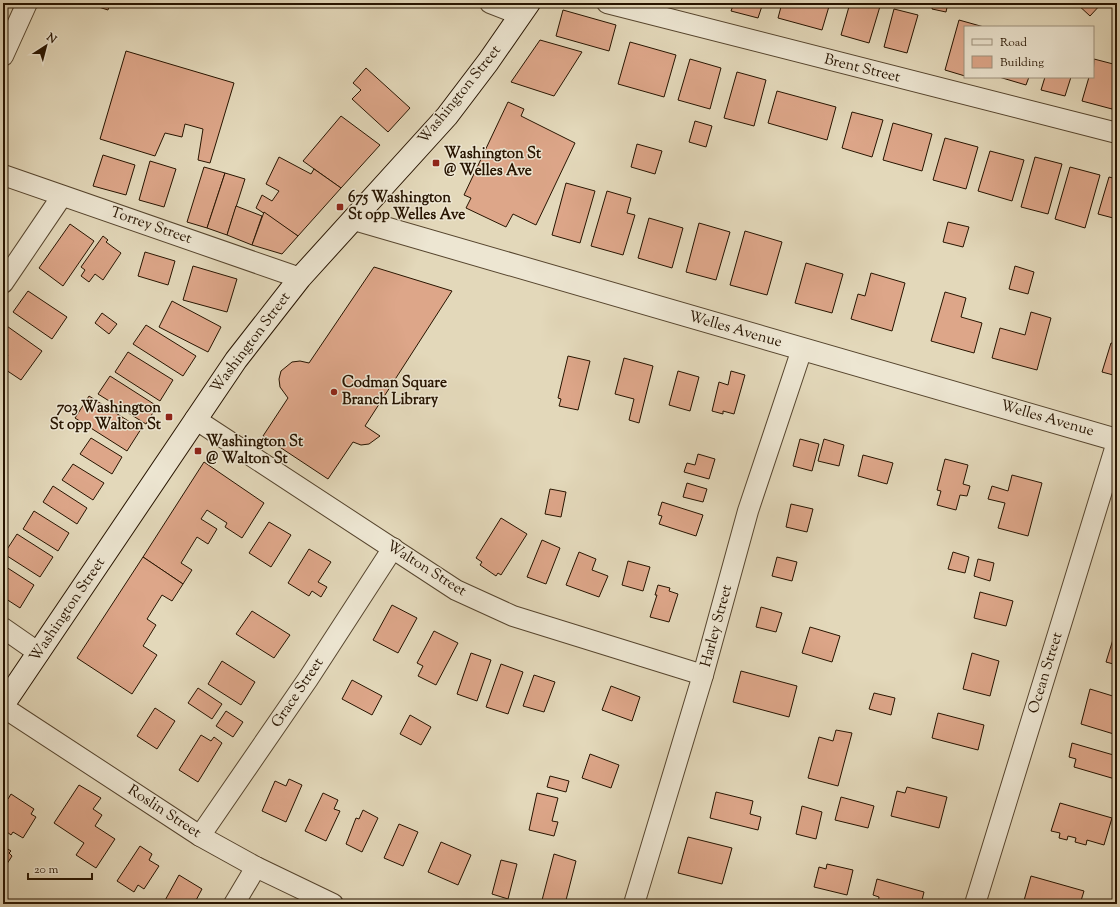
<svg xmlns="http://www.w3.org/2000/svg" width="1120" height="907" viewBox="0 0 1120 907" font-family="'Sorts Mill Goudy',serif">
	<rect width="100%" height="100%" fill="#e3d8ba"/>
	<filter id="stains"><feTurbulence type="fractalNoise" baseFrequency=".005" numOctaves="4"/><feColorMatrix values="0 0 0 0 .2 0 0 0 0 .09 0 0 0 0 .02 0 0 0 .5 -.17"/></filter>
	<radialGradient id="worn" r=".72"><stop offset=".6" stop-color="#630" stop-opacity="0"/><stop offset="1" stop-color="#630" stop-opacity=".3"/></radialGradient>
	<g fill="#dda689" stroke="#271400">
		<path d="M86,3H110L108,10Z"/>
		<path d="M734,3H763L758,18L731,11Z"/>
		<path d="M782,3H830L822,30L778,18Z"/>
		<path d="M850,3H881L869,43L841,35Z"/>
		<path d="M933,3H948L946,12L932,9Z"/>
		<path d="M1076,3H1102L1090,16Z"/>
		<path d="M894,9L918,15L907,53L884,47Z"/>
		<path d="M563,10L616,25L609,51L556,36Z"/>
		<path d="M959,20L984,27H965V76L945,70Z"/>
		<path d="M540,40L582,52L554,96L511,82Z"/>
		<path d="M630,42L676,55L664,97L618,84Z"/>
		<path d="M126,51L234,83L210,163L198,160L203,129L185,124L182,137L165,133L155,156L100,139Z"/>
		<path d="M690,59L721,68L710,109L678,100Z"/>
		<path d="M1094,59L1117,65V92L1112,109L1082,101L1089,77H1093Z"/>
		<path d="M366,68L410,108L388,132L352,99L361,90L353,83Z"/>
		<path d="M737,72L766,80L754,126L724,118Z"/>
		<path d="M999,77H1029L1026,85Z"/>
		<path d="M1045,77H1071L1065,96L1041,90Z"/>
		<path d="M777,91L836,107L827,140L768,123Z"/>
		<path d="M508,102L524,109L521,116L575,143L536,225L513,214L506,227L466,208L471,198L464,195Z"/>
		<path d="M852,112L883,120L872,157L842,148Z"/>
		<path d="M341,116L380,145L341,188L303,161Z"/>
		<path d="M695,121L712,126L706,147L689,142Z"/>
		<path d="M893,123L932,134L922,171L883,160Z"/>
		<path d="M945,138L978,147L966,189L933,180Z"/>
		<path d="M637,144L662,151L655,174L631,167Z"/>
		<path d="M990,151L1024,160L1012,201L978,191Z"/>
		<path d="M103,155L135,165L126,195L93,186Z"/>
		<path d="M279,157L311,174L314,169L341,188L298,236L256,208L262,195L272,201L279,191L266,184Z"/>
		<path d="M1035,157L1062,164L1048,214L1021,207Z"/>
		<path d="M150,161L176,169L164,207L139,200Z"/>
		<path d="M204,167L225,173L207,228L187,222Z"/>
		<path d="M1070,167L1100,175L1085,228L1055,219Z"/>
		<path d="M225,173L245,179L227,235L207,228Z"/>
		<path d="M1109,177L1117,179V219L1098,214Z"/>
		<path d="M566,183L595,191L580,243L552,235Z"/>
		<path d="M607,191L631,198L627,213L635,215L623,255L591,246Z"/>
		<path d="M236,206L262,216L252,245L227,235Z"/>
		<path d="M264,212L298,236L282,254L252,245Z"/>
		<path d="M649,218L683,228L672,268L638,258Z"/>
		<path d="M948,222L969,227L963,247L943,242Z"/>
		<path d="M699,223L730,232L716,280L686,272Z"/>
		<path d="M70,224L94,241L63,286L39,268Z"/>
		<path d="M745,231L782,242L767,295L730,285Z"/>
		<path d="M103,236L108,240L106,242L121,253L103,280L95,274L89,282L81,276L85,270L81,267Z"/>
		<path d="M145,252L175,261L168,285L138,276Z"/>
		<path d="M806,263L843,274L832,313L795,303Z"/>
		<path d="M193,266L237,279L227,312L183,300Z"/>
		<path d="M1015,266L1034,272L1028,294L1009,289Z"/>
		<path d="M374,267L452,291L365,426L380,436L369,444L361,445L353,442L328,479L263,436L288,398L280,387L279,379L281,371L292,362L300,361L309,363Z"/>
		<path d="M871,273L905,283L892,331L851,319L858,294L865,296Z"/>
		<path d="M28,291L67,317L52,339L13,312Z"/>
		<path d="M945,292L966,298L961,317L982,323L974,353L931,341Z"/>
		<path d="M172,301L221,327L208,352L159,327Z"/>
		<path d="M1031,312L1051,318L1037,370L992,358L1000,328L1025,335Z"/>
		<path d="M102,313L117,324L109,334L95,323Z"/>
		<path d="M4,324L42,351L21,380L3,368V362L8,355L3,351Z"/>
		<path d="M146,325L196,356L183,376L133,344Z"/>
		<path d="M1111,343L1117,344V376L1102,372Z"/>
		<path d="M128,352L173,380L160,401L115,372Z"/>
		<path d="M568,356L590,361L578,410L559,406L561,399L558,398Z"/>
		<path d="M624,358L653,366L639,423L629,420L634,399L615,394Z"/>
		<path d="M678,371L699,377L690,411L669,405Z"/>
		<path d="M731,371L745,375L734,414L723,411V414L712,411L719,382L728,385Z"/>
		<path d="M110,376L157,406L146,424L98,394Z"/>
		<path d="M89,396L141,429L127,451L75,418Z"/>
		<path d="M91,438L122,457L112,474L80,454Z"/>
		<path d="M800,439L819,444L812,471L793,466Z"/>
		<path d="M824,439L844,445L839,466L818,461Z"/>
		<path d="M698,454L715,459L709,479L684,472L687,463L695,465Z"/>
		<path d="M863,455L893,463L887,484L858,476Z"/>
		<path d="M945,459L968,465L963,484L970,486L967,496L960,495L956,510L937,505L941,491L937,490Z"/>
		<path d="M204,462L264,503L242,538L225,527L227,523L207,510L201,519L217,529L208,544L197,537L181,563L192,570L183,584L143,557Z"/>
		<path d="M73,464L104,483L93,500L62,480Z"/>
		<path d="M1012,475L1042,483L1028,536L998,528L1005,503L988,499L992,486L1008,491Z"/>
		<path d="M687,483L707,489L703,502L683,497Z"/>
		<path d="M53,486L87,508L77,524L43,502Z"/>
		<path d="M550,489L566,492L561,517L545,514Z"/>
		<path d="M662,502L703,515L696,536L659,524L662,516L658,515Z"/>
		<path d="M791,504L813,509L807,532L786,527Z"/>
		<path d="M34,511L69,533L58,551L23,529Z"/>
		<path d="M501,518L527,534L501,575L498,573L496,576L480,565L482,562L476,558Z"/>
		<path d="M269,522L291,535L271,567L249,553Z"/>
		<path d="M17,534L53,557L40,577L4,554Z"/>
		<path d="M542,540L560,548L546,584L527,577Z"/>
		<path d="M309,549L331,562L318,582L327,587L321,597L312,591L309,596L288,583Z"/>
		<path d="M579,552L596,559L592,570L608,576L599,597L566,585Z"/>
		<path d="M953,552L969,557L965,573L948,569Z"/>
		<path d="M143,557L183,584L172,601L162,595L147,619L156,625L143,646L157,655L132,694L77,658Z"/>
		<path d="M777,557L797,562L792,581L772,576Z"/>
		<path d="M978,559L994,563L990,581L974,576Z"/>
		<path d="M628,561L650,567L643,591L622,585Z"/>
		<path d="M3,565L34,585L20,608L3,597Z"/>
		<path d="M658,585L670,588L669,591L678,594L669,622L650,617L657,595H655Z"/>
		<path d="M980,592L1013,601L1006,626L974,618Z"/>
		<path d="M392,605L417,618L398,653L373,640Z"/>
		<path d="M761,607L782,613L776,632L756,627Z"/>
		<path d="M252,611L290,635L274,658L236,634Z"/>
		<path d="M810,627L840,636L832,662L802,653Z"/>
		<path d="M434,631L458,643L436,685L418,676L423,666L417,663Z"/>
		<path d="M1115,633L1117,634V665L1106,662Z"/>
		<path d="M471,653L491,660L477,701L457,694Z"/>
		<path d="M972,653L999,661L990,696L963,689Z"/>
		<path d="M222,661L255,682L241,705L208,684Z"/>
		<path d="M501,664L523,672L508,714L486,707Z"/>
		<path d="M741,671L797,686L789,717L733,702Z"/>
		<path d="M534,675L555,682L544,712L523,706Z"/>
		<path d="M352,680L382,696L372,715L342,699Z"/>
		<path d="M611,686L640,697L632,721L602,710Z"/>
		<path d="M198,688L222,704L212,719L188,703Z"/>
		<path d="M1090,689L1116,697L1113,709L1117,710V735L1081,724Z"/>
		<path d="M874,693L895,698L891,715L869,709Z"/>
		<path d="M155,708L175,721L157,749L137,736Z"/>
		<path d="M226,711L243,722L233,737L216,726Z"/>
		<path d="M938,713L984,725L978,750L932,738Z"/>
		<path d="M410,715L431,727L421,745L400,734Z"/>
		<path d="M836,730L852,733L838,786L808,778L819,737L833,741Z"/>
		<path d="M201,735L211,741L214,737L222,743L198,782L179,770Z"/>
		<path d="M1072,743L1117,756L1114,765L1117,766L1115,779L1074,767L1076,759L1069,757Z"/>
		<path d="M590,754L619,765L611,788L582,778Z"/>
		<path d="M550,776L569,781L566,792L547,787Z"/>
		<path d="M289,779L302,785L286,822L262,811L275,781L286,786Z"/>
		<path d="M79,785L101,798L93,809L102,815L95,826L115,839L96,868L76,855L84,843L54,823Z"/>
		<path d="M907,787L947,797L939,828L891,816L897,791L905,793Z"/>
		<path d="M716,792L753,801L750,814L761,817L758,830L710,818Z"/>
		<path d="M323,793L338,800L334,809L340,811L326,841L305,831Z"/>
		<path d="M537,793L558,798L552,821L558,822L554,836L529,830Z"/>
		<path d="M11,794L34,809L31,814L36,817L23,838L13,832L11,835L3,829V796L8,799Z"/>
		<path d="M841,797L874,806L868,828L835,820Z"/>
		<path d="M1060,803L1112,818L1104,845L1087,840L1086,845L1075,842L1076,838L1068,836L1067,840L1059,838L1060,833L1051,831Z"/>
		<path d="M802,806L822,812L816,839L796,834Z"/>
		<path d="M363,810L378,818L362,852L346,844L356,818L359,819Z"/>
		<path d="M399,824L418,832L403,866L384,858Z"/>
		<path d="M688,837L732,848L722,884L678,873Z"/>
		<path d="M441,842L471,855L458,885L428,872Z"/>
		<path d="M3,846L11,851L9,853L12,856L3,870Z"/>
		<path d="M140,846L152,854L149,860L159,866L144,889L138,885L134,892L117,881Z"/>
		<path d="M554,854L576,861L565,904H541Z"/>
		<path d="M501,860L517,864L508,899L492,894Z"/>
		<path d="M827,864L853,870L847,895L814,887L819,867L826,869Z"/>
		<path d="M179,875L202,889L194,904H163Z"/>
		<path d="M1031,876L1084,891L1080,904H1023Z"/>
		<path d="M877,879L924,892L921,904H878L879,897L873,895Z"/>
	</g>
	<g fill="none" stroke-linecap="round" stroke-linejoin="round">
		<defs>
			<g id="minor">
				<path d="M490,3L521,15"/>
				<path d="M607,3L1117,133"/>
				<path d="M3,56L27,3"/>
				<path d="M3,175L300,278"/>
				<path d="M3,283L62,196"/>
				<path d="M195,419L456,590L513,616L703,675"/>
				<path d="M3,628L39,653"/>
				<path d="M3,707L200,836L256,867L333,904"/>
				<path d="M200,836L308,679L393,548"/>
				<path d="M234,904L256,867"/>
				<path d="M634,904L703,675L748,511L802,349"/>
				<path d="M975,904L1117,442"/>
			</g>
			<path id="tertiary" d="M354,219L1117,440"/>
			<path id="secondary" d="M3,705L236,360L300,278L447,116L488,62L529,3"/>
		</defs>
		<use href="#minor" stroke="#56452e" stroke-width="22"/>
		<use href="#tertiary" stroke="#56452e" stroke-width="24"/>
		<use href="#secondary" stroke="#271400" stroke-width="24"/>
		<use href="#minor" stroke="#ede6d2" stroke-width="20"/>
		<use href="#tertiary" stroke="#ede6d2" stroke-width="22"/>
		<use href="#secondary" stroke="#ede6d2" stroke-width="22"/>
	</g>
	<g fill="#8f2418" stroke="#ede6d2" stroke-width="1.5">
		<rect x="432" y="159" width="8" height="8" rx="2"/>
		<rect x="336" y="203" width="8" height="8" rx="2"/>
		<circle cx="334" cy="392" r="4"/>
		<rect x="165" y="413" width="8" height="8" rx="2"/>
		<rect x="194" y="447" width="8" height="8" rx="2"/>
	</g>
	<g text-anchor="middle" dominant-baseline="central" stroke-width="3" stroke-linejoin="round" paint-order="stroke">
		<g font-size="15" fill="#271400" stroke="#ede6d2">
			<text transform="translate(862 69) rotate(14)">Brent Street</text>
			<text transform="translate(460 95) rotate(-51)">Washington Street</text>
			<text transform="translate(151 226) rotate(19)">Torrey Street</text>
			<text transform="translate(735 330) rotate(16)">Welles Avenue</text>
			<text transform="translate(251 343) rotate(-53)">Washington Street</text>
			<text transform="translate(1047 419) rotate(16)">Welles Avenue</text>
			<text transform="translate(426 569) rotate(32)">Walton Street</text>
			<text transform="translate(68 610) rotate(-56)">Washington Street</text>
			<text transform="translate(717 626) rotate(-75)">Harley Street</text>
			<text transform="translate(1046 673) rotate(-73)">Ocean Street</text>
			<text transform="translate(298 693) rotate(-56)">Grace Street</text>
			<text transform="translate(164 812) rotate(33)">Roslin Street</text>
		</g>
		<g font-size="15" font-weight="bold" fill="#271400" stroke="#ede6d2" text-anchor="start">
			<text x="444" y="154">Washington St<tspan x="444" dy="17">@ Welles Ave</tspan></text>
			<text x="348" y="198">675 Washington<tspan x="348" dy="17">St opp Welles Ave</tspan></text>
			<text x="342" y="383">Codman Square<tspan x="342" dy="17">Branch Library</tspan></text>
			<text x="161" y="408" text-anchor="end">703 Washington<tspan x="161" dy="17">St opp Walton St</tspan></text>
			<text x="206" y="442">Washington St<tspan x="206" dy="17">@ Walton St</tspan></text>
		</g>
	</g>
	<rect width="1120" height="907" fill="none" stroke="#e3d8ba" stroke-width="16"/>
	<rect x="4" y="4" width="1112" height="899" fill="none" stroke="#271400" stroke-width="2"/>
	<rect x="8" y="8" width="1104" height="891" fill="none" stroke="#271400"/>
	<rect x="964" y="26" width="130" height="52" fill="#ede6d2" stroke="#9e927e"/>
	<rect x="972" y="39" width="20" height="6" fill="#ede6d2" stroke="#9e927e"/>
	<text x="1000" y="46" font-size="12" fill="#271400">Road</text>
	<rect x="972" y="56" width="20" height="12" fill="#dda689" stroke="#9e927e"/>
	<text x="1000" y="66" font-size="12" fill="#271400">Building</text>
	<g transform="translate(46 46) rotate(36)" stroke="#ede6d2" stroke-width="3" paint-order="stroke">
	<path d="M0-3L7 15L0 10L-7 15Z" fill="#271400"/>
	<text y="-6" font-size="11" font-weight="bold" text-anchor="middle" fill="#271400">N</text>
	</g>
	<path d="M28 873v6h64v-6" fill="none" stroke="#271400" stroke-width="2"/>
	<text x="34" y="873" font-size="12" fill="#271400" stroke="#ede6d2" stroke-width="3" paint-order="stroke">20 m</text>
	<rect width="100%" height="100%" filter="url(#stains)"/>
	<rect width="100%" height="100%" fill="url(#worn)"/>
</svg>
